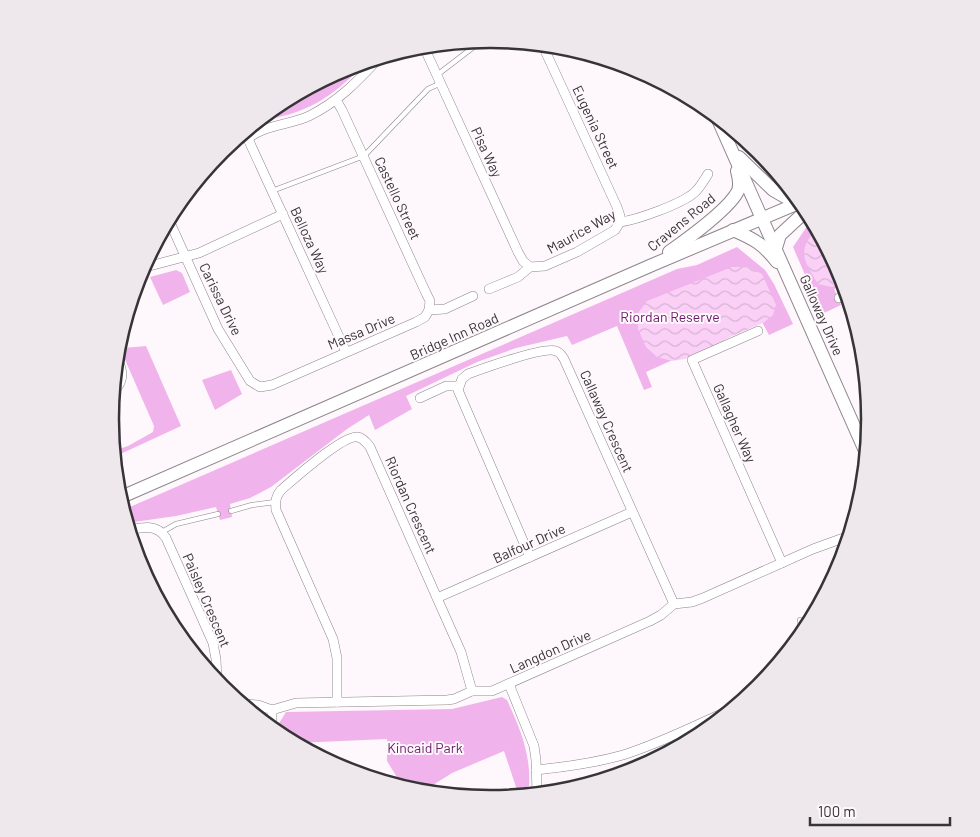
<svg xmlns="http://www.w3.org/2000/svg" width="980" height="837" viewBox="0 0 980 837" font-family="Barlow,sans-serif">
	<defs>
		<pattern id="water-waves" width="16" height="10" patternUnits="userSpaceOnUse" patternTransform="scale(1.25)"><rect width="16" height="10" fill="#fbd0f7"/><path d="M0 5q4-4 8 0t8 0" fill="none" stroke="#d8b3d4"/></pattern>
	</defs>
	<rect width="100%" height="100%" fill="#fef8fd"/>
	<g fill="#f0b3eb">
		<path d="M367,61C330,100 308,113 255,122L279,103L345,68Z"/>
		<path d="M812,219L841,273L844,285L834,289L841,305L822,314L793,247Z"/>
		<path d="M737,247L765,270L774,284L793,324L769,335L761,320L646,372L652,387L644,390L617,326L572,345L567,336L516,348L477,362L406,396L412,409L375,430L369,415L347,429L271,487L250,498L230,504L232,517L220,520L216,507L176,516L127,523L123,510L677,269L697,265Z"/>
		<path d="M176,270L182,273L190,292L163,305L150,277Z"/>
		<path d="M146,346L181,426L114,457L113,451L128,446L153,432L154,426L123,355L124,348Z"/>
		<path d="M231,370L242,394L215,410L202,380Z"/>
		<path d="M502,697L507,700C520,728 531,754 529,786L517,790L504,751L452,773L422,792L403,787L387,761V739L296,743L278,734V725L286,712L452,709Z"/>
	</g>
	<g fill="url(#water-waves)">
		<path d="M817,229L841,273L844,283L832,287L818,284C804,261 796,250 817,229Z"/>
		<path d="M732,267H748L762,274L776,305L773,315L763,323L730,337L711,348L685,359L672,361L657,357L646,347L638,329V313L647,301Z"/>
	</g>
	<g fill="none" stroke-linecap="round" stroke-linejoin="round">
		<defs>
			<g id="lane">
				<path d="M437,75L484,39"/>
				<path d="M272,191L364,156L428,89L441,83"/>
				<path d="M231,511L252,505L275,502"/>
				<path d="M162,532L176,524L218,514"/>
				<path d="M800,620L802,634"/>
			</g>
			<g id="street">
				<path d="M542,44L617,207L620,216V222"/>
				<path d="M423,45L518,252L523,261L530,267"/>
				<path d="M336,100L342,110L426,293L430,301L429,310"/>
				<path d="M240,135L248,139C262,125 290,125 309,116C338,102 359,80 380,57"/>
				<path d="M248,139L346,352"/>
				<path d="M168,218L218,329L250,381L260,387L272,385L416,322L425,317L429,310L445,309L473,296"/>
				<path d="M142,268L199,253L283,214"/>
				<path d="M489,289L518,277L530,267L545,266L577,252L615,230L620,222C637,220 681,204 694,193C700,188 704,180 708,174"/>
				<path d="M839,298L847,294"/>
				<path d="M758,331L692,360L782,563"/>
				<path d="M113,391C126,381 123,369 116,357"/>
				<path d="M420,398L446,386H459"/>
				<path d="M129,530C144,527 157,524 166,538L213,643L216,659L217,681"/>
				<path d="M530,557L458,390L462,379L468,374C482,369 544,346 556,351C560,352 562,356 564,359L674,604"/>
				<path d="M437,598L632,512"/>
				<path d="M509,684L534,746L536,760L537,794"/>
				<path d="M337,702V658L333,639L276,510C275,501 276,496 281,490C294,479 344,434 358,437C363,438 367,443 370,447L461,652L472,691"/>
				<path d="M242,704L258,705L272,710L296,703L447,700L454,699L472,691H492L650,621L661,615L674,604L692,602L703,598L813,549L849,536"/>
				<path d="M272,729V710"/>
				<path d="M536,770C566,767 594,763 623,755C661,743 696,725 732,709"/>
			</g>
			<g id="secondary">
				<path d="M716,115L866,453"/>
				<path d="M739,157L773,190L785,197L800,201"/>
				<path d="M733,230C754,239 763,244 777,262"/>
				<path d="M776,248L780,235L807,210"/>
				<path d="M669,252C686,240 729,209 738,191C740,185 739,178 737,171"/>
				<path d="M119,498L652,265L801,202"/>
			</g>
		</defs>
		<use href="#lane" stroke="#8c858b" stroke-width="5.5"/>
		<use href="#street" stroke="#8c858b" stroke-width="10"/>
		<use href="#secondary" stroke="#8c858b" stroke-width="14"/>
		<use href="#lane" stroke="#fff" stroke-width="4.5"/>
		<use href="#street" stroke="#fff" stroke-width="9"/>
		<use href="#secondary" stroke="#fff" stroke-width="12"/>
	</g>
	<g text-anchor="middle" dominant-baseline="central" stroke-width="4" stroke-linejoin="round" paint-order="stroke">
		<g font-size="14" fill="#373437" stroke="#fef8fd">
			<text transform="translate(596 127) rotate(65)">Eugenia Street</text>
			<text transform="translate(487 152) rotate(65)">Pisa Way</text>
			<text transform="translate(398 198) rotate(65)">Castello Street</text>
			<text transform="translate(681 222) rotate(-39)">Cravens Road</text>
			<text transform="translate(581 231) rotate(-29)">Maurice Way</text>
			<text transform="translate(310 240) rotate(65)">Belloza Way</text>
			<text transform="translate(221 299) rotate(64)">Carissa Drive</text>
			<text transform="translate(822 315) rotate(66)">Galloway Drive</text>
			<text transform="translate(361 331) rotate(-23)">Massa Drive</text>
			<text transform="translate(454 336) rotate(-24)">Bridge Inn Road</text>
			<text transform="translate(607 421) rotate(66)">Callaway Crescent</text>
			<text transform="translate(735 423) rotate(66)">Gallagher Way</text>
			<text transform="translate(411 505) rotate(66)">Riordan Crescent</text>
			<text transform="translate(529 543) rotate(-24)">Balfour Drive</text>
			<text transform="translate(207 600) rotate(67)">Paisley Crescent</text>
			<text transform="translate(550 651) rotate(-24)">Langdon Drive</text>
		</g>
		<g font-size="14" fill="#6a1b68" stroke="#fef8fd">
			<text x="670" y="316">Riordan Reserve</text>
			<text x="425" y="747">Kincaid Park</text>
		</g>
	</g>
	<path d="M0 0H980V837H0ZM119 419a371 371 0 1 1 742 0a371 371 0 1 1-742 0Z" fill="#eee8ed" fill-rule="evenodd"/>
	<path fill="none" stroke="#373437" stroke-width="2.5" d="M119 419a371 371 0 1 1 742 0a371 371 0 1 1-742 0Z"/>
	<path d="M810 817v8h140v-8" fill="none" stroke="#373437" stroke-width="2.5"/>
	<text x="818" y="817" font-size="15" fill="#373437" stroke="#fef8fd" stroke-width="4" paint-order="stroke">100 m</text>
</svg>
